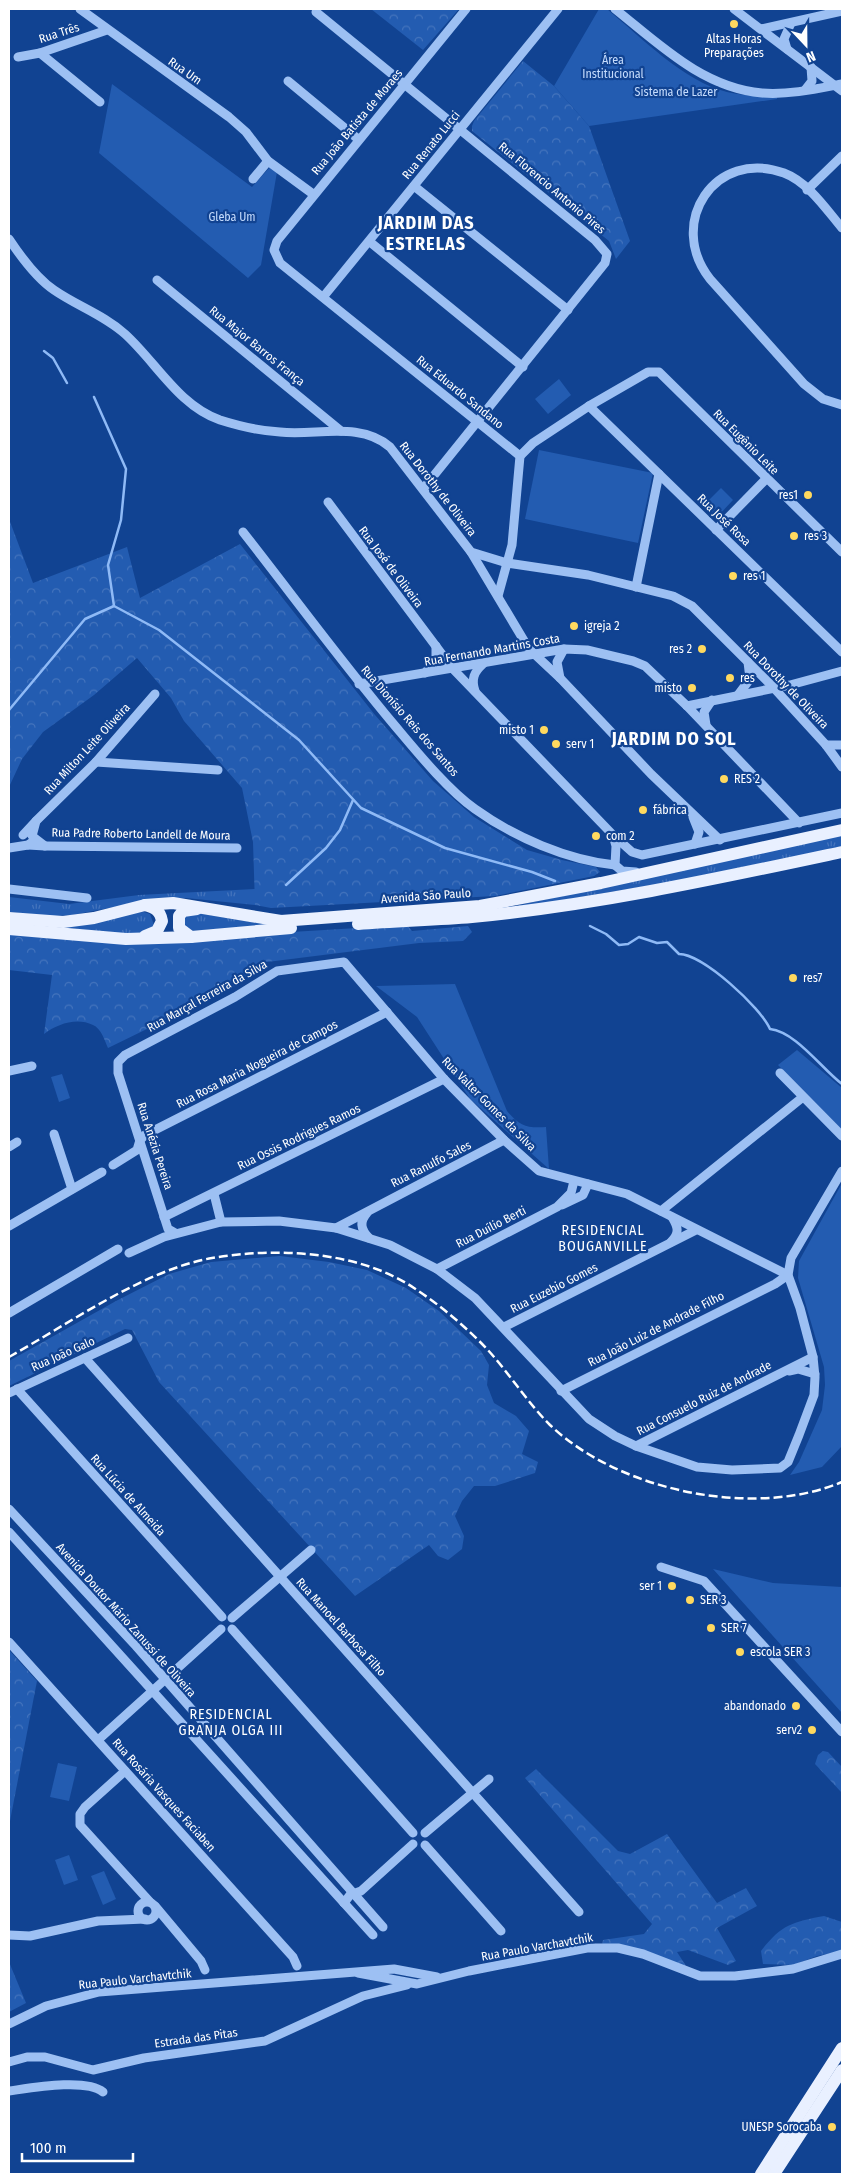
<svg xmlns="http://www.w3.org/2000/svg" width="851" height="2183" viewBox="0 0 851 2183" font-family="'Fira Sans Condensed',sans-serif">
	<defs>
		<pattern id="grass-tufts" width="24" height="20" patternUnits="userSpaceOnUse" patternTransform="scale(1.25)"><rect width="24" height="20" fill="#235cb1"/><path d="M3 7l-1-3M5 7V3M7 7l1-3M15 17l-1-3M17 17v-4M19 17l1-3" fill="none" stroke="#4474bd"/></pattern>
		<pattern id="forest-crowns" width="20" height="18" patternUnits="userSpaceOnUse" patternTransform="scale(1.25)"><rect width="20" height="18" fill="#235cb1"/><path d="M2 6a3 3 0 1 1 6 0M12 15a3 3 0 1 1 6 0" fill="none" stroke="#4474bd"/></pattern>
	</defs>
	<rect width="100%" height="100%" fill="#114392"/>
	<g fill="url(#grass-tufts)">
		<path d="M842,835V847L670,882L504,910L187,931L182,917L190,912L258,923L515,906Z"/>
		<path d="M255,889V905L186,898L157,899L72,915L53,916L9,912V897L69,904L139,895Z"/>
		<path d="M144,912L150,914L154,925L152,929L138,935L9,922Z"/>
	</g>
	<g fill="url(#forest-crowns)">
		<path d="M371,9H459L423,50Z"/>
		<path d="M523,61L554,86L589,126L630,241L616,259L609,241L472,131V126L474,121Z"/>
		<path d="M9,519L33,583L127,547L140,598L240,544L375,715L433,781L474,817L527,850L562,860L596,867L600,872L594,876L495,896L271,908L255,905L253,842L242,788L184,721L171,698L137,658L94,695L43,732L22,759L9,787Z"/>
		<path d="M407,925L412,931L468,926L472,932L463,941L419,943L267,962L239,984L108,1048C105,1041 101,1028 93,1025C77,1017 57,1024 44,1034L52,975L9,970V935L275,933Z"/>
		<path d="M280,1256L329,1262L367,1270L406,1288L439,1311L481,1351L489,1365L487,1385L494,1403L516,1416L529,1431L522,1454L538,1462L535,1473L495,1486H474L462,1501L455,1516L464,1536L462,1549L448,1560L438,1556L429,1545L355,1596L159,1382L132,1330L125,1329L9,1386V1361L116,1301L169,1274L211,1262Z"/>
		<path d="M9,1650L37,1681L9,1826Z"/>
		<path d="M823,1751L828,1752L842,1767V1793L815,1764L818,1755Z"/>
		<path d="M536,1769L618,1851L630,1854L667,1834L717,1903L746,1888L757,1906L717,1928L736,1961L728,1965L688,1950L677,1952L688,1969C658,1955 636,1947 602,1945L603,1940L644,1934L652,1924L525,1778Z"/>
		<path d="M824,1916L842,1922V1951L817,1956L793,1965L763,1964L761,1951C781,1925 792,1922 824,1916Z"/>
		<path d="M9,1962L26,2003L9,2012Z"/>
	</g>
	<g fill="#235cb1">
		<path d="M599,9H607C641,37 683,81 727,92C743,96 760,96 777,96V99L589,126L554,86Z"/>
		<path d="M112,84L252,187L270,167L277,172L261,265L248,278L99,153Z"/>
		<path d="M559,379L571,395L548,414L535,399Z"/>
		<path d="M539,450L653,473L638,543L525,519Z"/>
		<path d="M721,488L733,500L719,515H713L704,505Z"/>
		<path d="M455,984L507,1111C520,1126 526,1128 546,1127L549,1169L470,1099L417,1017L376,986Z"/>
		<path d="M797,1050L842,1088V1130L778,1065Z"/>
		<path d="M62,1074L70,1098L59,1102L51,1077Z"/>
		<path d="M842,1183V1446L822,1467L790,1475L799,1462L822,1410L825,1385L824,1367L798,1278L799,1261Z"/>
		<path d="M713,1569L773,1583L842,1587V1713Z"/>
		<path d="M58,1763L77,1767L69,1801L50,1797Z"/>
		<path d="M69,1855L78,1880L64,1885L55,1860Z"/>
		<path d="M104,1871L116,1899L103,1905L91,1876Z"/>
	</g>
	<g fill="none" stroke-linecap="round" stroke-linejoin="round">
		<g stroke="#8fbaf6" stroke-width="2.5">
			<path d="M44,351L53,358L67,383"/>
			<path d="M94,397L126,469L121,520L108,565L114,606L159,630L299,740L361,808L445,848L532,872L555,881"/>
			<path d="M9,710L85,619L114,606"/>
			<path d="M286,885L326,848L340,830L353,800"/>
			<path d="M590,926L606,934L619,945L628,944L639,937L657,943L667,942L679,954C703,954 761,1008 770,1029C796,1032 821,1068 842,1084"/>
		</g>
		<g stroke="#9dc0f3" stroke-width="9">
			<path d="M80,9L229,117L246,132L268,161L313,194"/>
			<path d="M466,9L277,241L274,250L280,263L520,456L512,545L498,596"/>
			<path d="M615,9C659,44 703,88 762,93C789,95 816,89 842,84"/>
			<path d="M734,9L842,91"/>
			<path d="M316,12L595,240L607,254L605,263L423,489"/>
			<path d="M761,29L842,11"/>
			<path d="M787,49L784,39L791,23"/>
			<path d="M40,53L100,102"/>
			<path d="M18,57L40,53L107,30"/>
			<path d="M288,81L358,139"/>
			<path d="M805,90L812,81L811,67"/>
			<path d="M253,179L268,161"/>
			<path d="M414,186L568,310"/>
			<path d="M807,190L842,156"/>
			<path d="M842,228C826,209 808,182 784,173C715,148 666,223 710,279L804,384L823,399L842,405"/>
			<path d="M9,239C21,257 36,278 54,290C77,306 104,315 125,334C156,362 179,406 220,420C239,426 261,431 280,432C316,436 360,421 390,447L471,552L507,563L588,575L673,596L692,606L773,687L826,745L842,767"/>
			<path d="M370,242L523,367"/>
			<path d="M157,280L341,431"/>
			<path d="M324,296L558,9"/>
			<path d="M589,406L842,652"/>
			<path d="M520,456L533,443L589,406L648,372H659L842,552"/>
			<path d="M328,502L453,669L613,835L632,852L642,855L842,813"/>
			<path d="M716,530L766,479"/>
			<path d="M243,532C294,597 343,664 396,727C417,752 448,790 475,809C514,837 567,860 615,865"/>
			<path d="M471,552L529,649L560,678L651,774L720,840"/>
			<path d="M636,587L659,474"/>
			<path d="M425,673L436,660V646"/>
			<path d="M560,678L557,662L564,649"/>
			<path d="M359,684L564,649L587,650L633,661L645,666L687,706L799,823"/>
			<path d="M475,691C471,679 474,672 483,664"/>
			<path d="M738,695L750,679L748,662"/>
			<path d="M687,706L790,685L842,671"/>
			<path d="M706,725L704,712L712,700"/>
			<path d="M826,745H842"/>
			<path d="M96,762L218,770"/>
			<path d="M693,817L699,832L695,844"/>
			<path d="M36,821L96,762L155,694"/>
			<path d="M23,835L36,821L32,836L45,846L28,845"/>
			<path d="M613,835L616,846L615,865L622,871L636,872"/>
			<path d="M45,846L237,848"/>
			<path d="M9,848L28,845L32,842"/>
			<path d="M9,889L87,898"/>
			<path d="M9,1071L32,1066"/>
			<path d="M780,1073L842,1136"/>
			<path d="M54,1134L72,1189"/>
			<path d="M9,1147L17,1142"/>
			<path d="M113,1165L137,1150L140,1140L145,1135L387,1012"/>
			<path d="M214,1194L221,1222"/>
			<path d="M562,1205L583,1195L588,1184"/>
			<path d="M661,1211L803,1097"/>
			<path d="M367,1213C359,1222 361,1230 369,1238"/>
			<path d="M164,1217L444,1079"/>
			<path d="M9,1226L102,1172"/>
			<path d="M336,1228L504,1140"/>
			<path d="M175,1233L168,1229L118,1073V1062L125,1055L235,997L277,971L344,962L444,1079L504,1140L539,1171L627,1194L788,1275L775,1284L561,1391"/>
			<path d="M671,1242C680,1233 678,1227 672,1217"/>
			<path d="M129,1253L164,1237L221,1222L279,1221L336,1228L390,1245L437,1269L475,1298L589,1419L615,1436L636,1446L697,1467L732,1470L780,1468L788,1462L799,1435L814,1395L815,1377L813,1357L800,1308L788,1275L791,1258L842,1171"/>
			<path d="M437,1269L557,1207L571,1193L574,1181"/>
			<path d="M9,1313L118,1249"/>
			<path d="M504,1327L696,1230"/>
			<path d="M85,1358L579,1912"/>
			<path d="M789,1371L798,1369L815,1374"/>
			<path d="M17,1389L222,1617"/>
			<path d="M9,1393L128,1338"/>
			<path d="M636,1446L813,1357"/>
			<path d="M9,1509L136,1646L383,1927"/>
			<path d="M9,1532L373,1935"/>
			<path d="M661,1567L704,1581L842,1732"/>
			<path d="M232,1618L311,1550"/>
			<path d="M232,1629L413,1833"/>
			<path d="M9,1642L293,1957L297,1966"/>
			<path d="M98,1740L221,1629"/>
			<path d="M125,1771L85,1807L80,1814V1825L150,1902"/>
			<path d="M425,1833L489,1779"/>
			<path d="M425,1845L501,1931"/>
			<circle cx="147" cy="1911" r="9"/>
			<path d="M344,1903L350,1895L361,1891L413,1844"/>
			<path d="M155,1906L201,1961L205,1970"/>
			<path d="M9,1935L30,1936L98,1921L145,1919"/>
			<path d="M358,1973L417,1984L469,1971L587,1948H618L643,1954L700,1976H735L793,1969L842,1954"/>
			<path d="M9,2024L46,2006L99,1992L394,1969L437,1977"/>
			<path d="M9,2062L27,2057H45L93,2070L144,2058L265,2041L363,1996L407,1985"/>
			<path d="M9,2091C31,2088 86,2078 103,2092"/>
		</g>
		<g stroke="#e9f0ff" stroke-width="12">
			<path d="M9,918L63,922L94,918L145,905L173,903L281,921L480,906L601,883L842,830"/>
			<path d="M358,924C396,921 434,920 472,917C596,905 720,878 842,852"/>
			<path d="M9,929L126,939L191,937L291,928"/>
			<path d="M145,936L157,931L162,921C160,910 155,908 145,905"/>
			<path d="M191,937L179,928V916L183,911L197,909"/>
			<path d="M761,2174L842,2048"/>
			<path d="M774,2174L842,2070"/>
		</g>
		<path stroke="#fff" stroke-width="2.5" stroke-dasharray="9 4" stroke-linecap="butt" d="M9,1357C70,1323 144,1270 212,1258C276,1247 359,1251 414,1288C440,1305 466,1327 487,1349C509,1373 527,1402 550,1425C619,1491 754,1519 842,1482"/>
	</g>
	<g fill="#ffd95f" stroke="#114392" stroke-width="2">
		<circle cx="734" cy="24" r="5"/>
		<circle cx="808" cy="495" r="5"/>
		<circle cx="794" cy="536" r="5"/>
		<circle cx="733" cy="576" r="5"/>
		<circle cx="574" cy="626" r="5"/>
		<circle cx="702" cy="649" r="5"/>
		<circle cx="730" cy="678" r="5"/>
		<circle cx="692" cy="688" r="5"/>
		<circle cx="544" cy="730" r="5"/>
		<circle cx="556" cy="744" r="5"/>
		<circle cx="724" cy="779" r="5"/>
		<circle cx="643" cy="810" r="5"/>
		<circle cx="596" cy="836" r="5"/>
		<circle cx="793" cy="978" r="5"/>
		<circle cx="672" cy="1586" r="5"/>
		<circle cx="690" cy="1600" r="5"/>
		<circle cx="711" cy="1628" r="5"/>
		<circle cx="740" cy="1652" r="5"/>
		<circle cx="796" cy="1706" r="5"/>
		<circle cx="812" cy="1730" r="5"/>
		<circle cx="832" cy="2127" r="5"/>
	</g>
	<g text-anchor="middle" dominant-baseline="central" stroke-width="4.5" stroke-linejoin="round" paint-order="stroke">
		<g font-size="12" fill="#fff" stroke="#114392">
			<text transform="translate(59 33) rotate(-18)">Rua Três</text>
			<text transform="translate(185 71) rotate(35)">Rua Um</text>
			<text transform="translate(357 122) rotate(-50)">Rua João Batista de Moraes</text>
			<text transform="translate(431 145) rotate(-51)">Rua Renato Lucci</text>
			<text transform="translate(552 188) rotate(40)">Rua Florencio Antonio Pires</text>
			<text transform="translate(257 346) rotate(39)">Rua Major Barros França</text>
			<text transform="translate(460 392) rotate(39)">Rua Eduardo Sandano</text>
			<text transform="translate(746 442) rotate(45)">Rua Eugênio Leite</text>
			<text transform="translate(438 489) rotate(52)">Rua Dorothy de Oliveira</text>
			<text transform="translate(724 520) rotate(44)">Rua José Rosa</text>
			<text transform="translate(391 567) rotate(53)">Rua José de Oliveira</text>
			<text transform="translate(492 650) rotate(-10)">Rua Fernando Martins Costa</text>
			<text transform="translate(786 685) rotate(46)">Rua Dorothy de Oliveira</text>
			<text transform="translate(410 721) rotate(49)">Rua Dionísio Reis dos Santos</text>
			<text transform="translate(87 749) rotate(-47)">Rua Milton Leite Oliveira</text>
			<text transform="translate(141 834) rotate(1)">Rua Padre Roberto Landell de Moura</text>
			<text transform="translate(426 896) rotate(-4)">Avenida São Paulo</text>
			<text transform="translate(207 996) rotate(-29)">Rua Marçal Ferreira da Silva</text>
			<text transform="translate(257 1064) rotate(-27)">Rua Rosa Maria Nogueira de Campos</text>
			<text transform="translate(489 1104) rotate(45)">Rua Valter Gomes da Silva</text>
			<text transform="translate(299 1137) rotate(-26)">Rua Ossis Rodrigues Ramos</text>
			<text transform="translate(155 1146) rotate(72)">Rua Anézia Pereira</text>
			<text transform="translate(431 1164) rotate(-27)">Rua Ranulfo Sales</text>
			<text transform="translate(491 1227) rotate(-27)">Rua Duílio Berti</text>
			<text transform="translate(554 1288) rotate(-27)">Rua Euzebio Gomes</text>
			<text transform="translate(656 1329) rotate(-27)">Rua João Luiz de Andrade Filho</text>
			<text transform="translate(63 1354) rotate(-24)">Rua João Galo</text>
			<text transform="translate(704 1398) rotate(-27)">Rua Consuelo Ruiz de Andrade</text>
			<text transform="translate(128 1495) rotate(48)">Rua Lúcia de Almeida</text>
			<text transform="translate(126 1620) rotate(48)">Avenida Doutor Mário Zanussi de Oliveira</text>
			<text transform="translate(341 1627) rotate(48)">Rua Manoel Barbosa Filho</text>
			<text transform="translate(164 1795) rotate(48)">Rua Rosária Vasques Faciaben</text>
			<text transform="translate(537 1947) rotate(-10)">Rua Paulo Varchavtchik</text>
			<text transform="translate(135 1979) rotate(-6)">Rua Paulo Varchavtchik</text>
			<text transform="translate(196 2038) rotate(-8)">Estrada das Pitas</text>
		</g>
		<g font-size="12" fill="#fff" stroke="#114392" text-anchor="start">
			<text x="734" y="39" text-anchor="middle">Altas Horas<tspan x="734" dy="14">Preparações</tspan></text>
			<text x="798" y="495" text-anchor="end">res1</text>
			<text x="804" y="536">res 3</text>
			<text x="743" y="576">res 1</text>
			<text x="584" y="626">igreja 2</text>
			<text x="692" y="649" text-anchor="end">res 2</text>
			<text x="740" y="678">res</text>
			<text x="682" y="688" text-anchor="end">misto</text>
			<text x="534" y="730" text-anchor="end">misto 1</text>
			<text x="566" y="744">serv 1</text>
			<text x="734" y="779">RES 2</text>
			<text x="653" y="810">fábrica</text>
			<text x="606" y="836">com 2</text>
			<text x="803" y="978">res7</text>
			<text x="662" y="1586" text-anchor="end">ser 1</text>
			<text x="700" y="1600">SER 3</text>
			<text x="721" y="1628">SER 7</text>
			<text x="750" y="1652">escola SER 3</text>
			<text x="786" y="1706" text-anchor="end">abandonado</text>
			<text x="802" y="1730" text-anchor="end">serv2</text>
			<text x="822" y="2127" text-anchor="end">UNESP Sorocaba</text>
		</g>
		<g font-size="12" fill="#c5dcfd" stroke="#114392">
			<text x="613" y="60">Área<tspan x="613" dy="14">Institucional</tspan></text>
			<text x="676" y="92">Sistema de Lazer</text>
			<text x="232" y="217">Gleba Um</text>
		</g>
		<g font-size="14" letter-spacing="1" fill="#fff" stroke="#114392">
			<text x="603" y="1230">RESIDENCIAL<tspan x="603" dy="16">BOUGANVILLE</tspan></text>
			<text x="231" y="1714">RESIDENCIAL<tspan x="231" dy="16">GRANJA OLGA III</tspan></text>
		</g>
		<g font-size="18" font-weight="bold" letter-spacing="1" fill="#fff" stroke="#114392">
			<text x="426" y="223">JARDIM DAS<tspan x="426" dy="21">ESTRELAS</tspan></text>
			<text x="674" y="739">JARDIM DO SOL</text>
		</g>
	</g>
	<rect width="851" height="2183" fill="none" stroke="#ffffff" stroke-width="20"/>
	<g transform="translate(806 45) rotate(158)" stroke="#114392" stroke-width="4" paint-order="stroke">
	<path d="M0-4L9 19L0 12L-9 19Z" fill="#ffffff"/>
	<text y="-8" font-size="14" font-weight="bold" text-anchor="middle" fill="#ffffff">N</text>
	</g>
	<path d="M22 2153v8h111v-8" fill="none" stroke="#ffffff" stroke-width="2.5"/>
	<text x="30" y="2153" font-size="15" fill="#ffffff" stroke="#114392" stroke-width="4" paint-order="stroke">100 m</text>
</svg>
